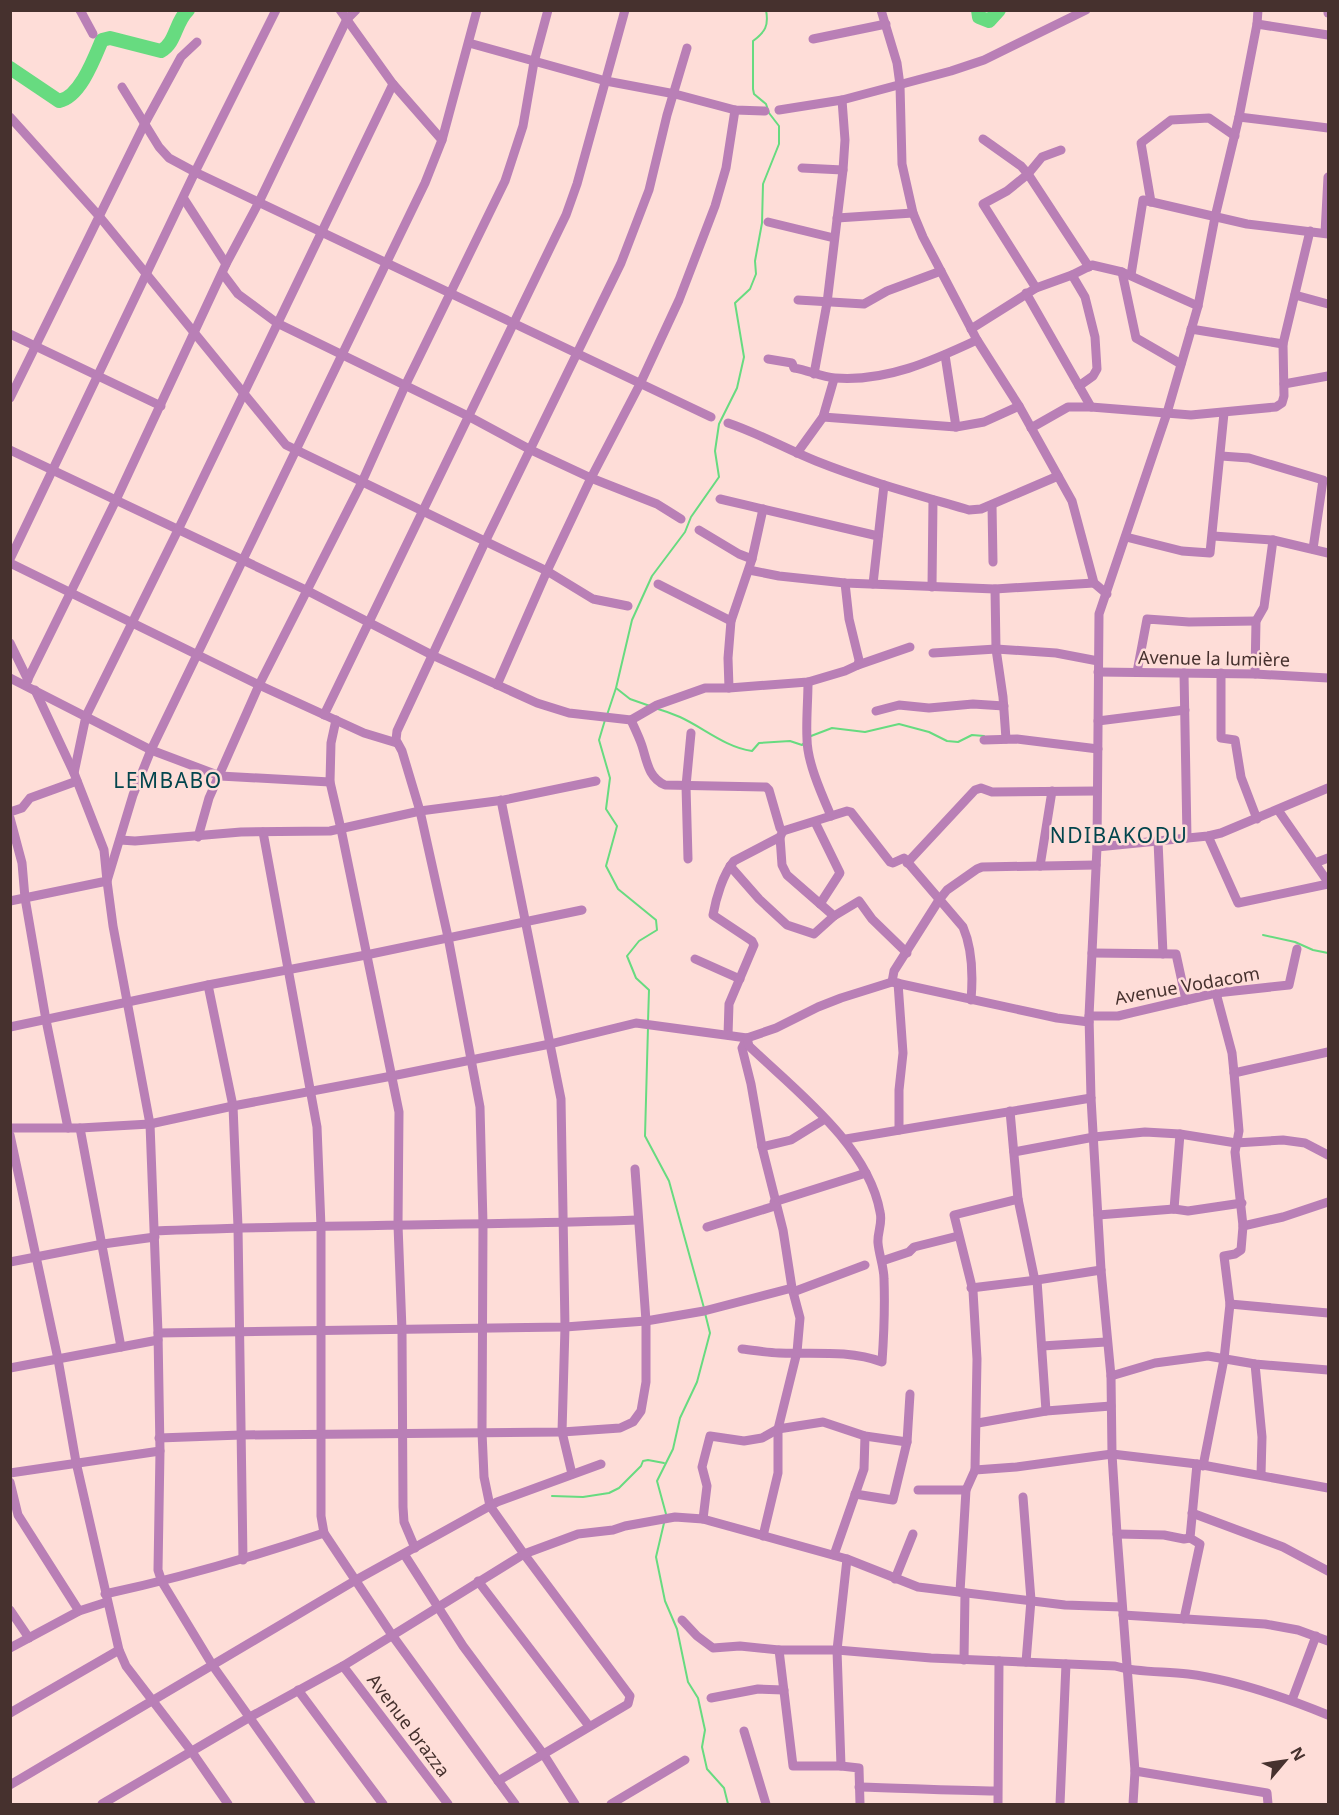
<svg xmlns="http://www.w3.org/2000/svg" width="1339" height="1815" viewBox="0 0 1339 1815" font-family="'Noto Sans',sans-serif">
	<rect width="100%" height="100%" fill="#feddd8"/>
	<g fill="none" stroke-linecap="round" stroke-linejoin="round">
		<g stroke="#67db80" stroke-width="2">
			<path d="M616,688L630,699L650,706"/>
			<path d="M658,709C665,711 673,714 680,717C704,728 725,747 752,751L759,743L790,741L802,745L805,742"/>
			<path d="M607,715L616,688L632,620L652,576L685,532L691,517L719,477L715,451L719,424L737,388L744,357L735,303L750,289L756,274L755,261L762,223L763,184L779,144V126L769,113L766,104L754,94L753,89V41C765,32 769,26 766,10"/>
			<path d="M605,720L599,740L610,778L606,809L617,826L606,866L618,889L656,920L657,930L639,941L627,956L636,978L649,990L648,1022"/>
			<path d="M811,736L832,728L865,732L899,724L929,732L947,741L958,742L972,735L984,736"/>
			<path d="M1263,935L1295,942L1313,950L1328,953"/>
			<path d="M648,1027L645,1136L669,1181L704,1308"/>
			<path d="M552,1496L583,1497L609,1493L619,1488L641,1466L643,1461L648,1460L664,1463"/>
			<path d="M666,1514L657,1481L673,1449L680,1418L697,1382L710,1333L705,1313"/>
			<path d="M664,1523L656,1557L665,1601L677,1629L688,1682L698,1698L705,1730L702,1747L707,1769L724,1788L728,1804"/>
		</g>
		<g stroke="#67db80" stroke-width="14">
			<path d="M978,10L979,17L989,21L999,10"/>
			<path d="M10,68L59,101C80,97 94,59 102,40L110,38L161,51C176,43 175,22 188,10"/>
		</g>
		<g stroke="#b97fb6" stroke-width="9">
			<path d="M80,10L93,34"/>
			<path d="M340,10L393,84L442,140"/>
			<path d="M881,10L897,63L900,85L902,164L913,213L923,237L977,340L1019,406L1072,501L1094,583L1107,594"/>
			<path d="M1328,10V13"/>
			<path d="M1257,24L1328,35"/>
			<path d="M813,39L886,24"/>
			<path d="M469,43L606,81L675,94L735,110L765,111"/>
			<path d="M122,87L159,147L169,158L195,172L711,417"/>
			<path d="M779,110L842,100L951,71L984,60L1086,10"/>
			<path d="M10,117L99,216L286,445L547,571L593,599L628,606"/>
			<path d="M1239,117L1328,128"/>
			<path d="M983,139L1021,166L1028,174L1089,267"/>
			<path d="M802,168L843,170"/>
			<path d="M184,199L226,264"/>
			<path d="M1151,202L1141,143L1171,120L1209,118L1235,136"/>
			<path d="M837,218L913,213"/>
			<path d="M768,222L834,238"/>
			<path d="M1325,233L1328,177"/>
			<path d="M1122,272L1136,338L1181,364"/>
			<path d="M223,274L238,294L277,323L468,416L531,450L591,478L657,504L681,519"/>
			<path d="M1072,275L1085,297L1095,337L1097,369L1093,376L1079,386"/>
			<path d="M1131,275L1143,200L1247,224L1328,234"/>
			<path d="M1036,288L983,204L1007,191L1028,174L1042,157L1061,150"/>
			<path d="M1026,293L1091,407"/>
			<path d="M1295,295L1328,304"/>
			<path d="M798,300L864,304L887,291L941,271"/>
			<path d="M971,329L1036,288L1072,275L1092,265L1122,272L1198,306"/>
			<path d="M1191,329L1283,344"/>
			<path d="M10,334L161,406"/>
			<path d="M945,355L956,427"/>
			<path d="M768,359L792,363L794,368C808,370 821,377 835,378C886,382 932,361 977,340"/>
			<path d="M814,374L827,303L843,170L845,140L842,100"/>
			<path d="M1284,384L1328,376"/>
			<path d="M10,398L145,123L181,57L197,42"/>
			<path d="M823,417L956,427L984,422L1019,406"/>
			<path d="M728,423C758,433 786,449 816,461C866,481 918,495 969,510L981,509L1058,476"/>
			<path d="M1031,428L1068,407H1091L1191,415L1276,407L1282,403L1284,396L1283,344L1310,231"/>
			<path d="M10,450L306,590L432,655L537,703L569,713L631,720L657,705L705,688H729L808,682L845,671L858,665L859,660L849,619L845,583"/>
			<path d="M797,453L823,417L834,379"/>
			<path d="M1221,456L1249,458L1323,480L1313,549"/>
			<path d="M720,499L878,536"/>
			<path d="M992,505L993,562"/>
			<path d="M699,530L739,554L752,559"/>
			<path d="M1213,536L1273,540L1328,553"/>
			<path d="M1126,537L1182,551L1210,553L1224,413"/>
			<path d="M10,559L195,172L276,10"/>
			<path d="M10,563L259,685L364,733L397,743"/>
			<path d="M749,570L779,576L845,583L995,589L1094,583"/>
			<path d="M658,584L731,621"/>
			<path d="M873,584L884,485"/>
			<path d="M932,587L933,500"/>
			<path d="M995,589L996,649L1003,697L1006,739"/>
			<path d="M10,643L28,680"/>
			<path d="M933,653L996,649L1056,653L1098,661"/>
			<path d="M858,665L910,647"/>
			<path d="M1098,672L1255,674L1328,678"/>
			<path d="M1137,672L1147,619L1189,622L1256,621"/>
			<path d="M1184,673L1187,838"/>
			<path d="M1221,673V738L1235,740L1241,777L1257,819"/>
			<path d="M1255,674L1256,621L1264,607L1273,540"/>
			<path d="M10,678L151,750L220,776L330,782"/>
			<path d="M808,682C808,701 806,720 807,739C807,762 822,795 831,816"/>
			<path d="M25,685L116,500L226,264L259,202L347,19L356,10"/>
			<path d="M497,685L547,571L591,478L640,384L679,300L715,206L726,168L735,110"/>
			<path d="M729,688L728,658L731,621L752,559L763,509"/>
			<path d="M876,711L899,705L929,708L973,704L1004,706"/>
			<path d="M324,715L566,215L577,184L625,10"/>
			<path d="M336,720L331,743L330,782L341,829L399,1112L398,1225L402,1330L403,1507L404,1522L415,1548"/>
			<path d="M631,720C634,727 638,735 641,743C647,759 647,777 665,785L766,787L769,790L780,828L783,831L847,811L851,812L890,862L893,863L904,858L963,927C973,950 973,976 971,1000"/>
			<path d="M1098,721L1185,710"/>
			<path d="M984,740L1017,739L1098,749"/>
			<path d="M74,773L86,716L178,530L393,84"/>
			<path d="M501,800L561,1099L565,1327L562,1432L572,1474"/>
			<path d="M1278,810L1328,882"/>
			<path d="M10,812L22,808L30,798L77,781"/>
			<path d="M10,818L22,863L25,898L46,1020L68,1128"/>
			<path d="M815,822L840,873L820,904"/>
			<path d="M263,832L317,1127L321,1227V1516L324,1533L392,1635L515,1804"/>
			<path d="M1208,836L1238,903L1328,884"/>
			<path d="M198,837L209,798L259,685L362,482L405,386L505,181L523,126L534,62L548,10"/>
			<path d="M780,837L782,865L787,875L834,916L859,901L872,919L907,953"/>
			<path d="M120,840L135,841L241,832L330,831L420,811L504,800L596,781"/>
			<path d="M1158,841L1163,954"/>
			<path d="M1097,847L1208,836L1221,833L1328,788"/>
			<path d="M688,859L686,786L691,733"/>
			<path d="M907,863L975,790L981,788L992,792L1097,791"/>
			<path d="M1315,863L1328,858"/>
			<path d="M730,866L759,899L787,925L814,934L834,916"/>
			<path d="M1040,866L1052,791"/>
			<path d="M10,901L107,881L104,850L74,773L35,690"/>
			<path d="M1092,953L1176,954L1186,1000"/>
			<path d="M695,959L740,979"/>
			<path d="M892,982L894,971L939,900L947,890L977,869L982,867L1096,865"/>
			<path d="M898,983L903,1053L899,1090V1130"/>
			<path d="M208,985L233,1106L238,1227L243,1560"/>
			<path d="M1089,1016H1118L1216,993L1289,985L1297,949"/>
			<path d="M10,1027L208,985L366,955L582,910"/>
			<path d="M728,1035L729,1004L754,945L752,941L713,915C716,898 723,874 734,861L780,837L783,831"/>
			<path d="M747,1038L742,1048L751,1084L762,1147L783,1230L792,1288L800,1318L797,1352L778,1429V1473L763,1536"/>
			<path d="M1234,1073L1328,1052"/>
			<path d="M1010,1111L1018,1199L1035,1281"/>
			<path d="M10,1128H80L150,1124L233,1106L392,1076L550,1044L636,1023L747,1038L776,1028L818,1007L841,998L892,982L1057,1018L1089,1022"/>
			<path d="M80,1128L121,1347"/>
			<path d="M10,1135L58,1359L76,1462L119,1650L126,1666L192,1752L228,1804"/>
			<path d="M846,1139L1091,1098"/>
			<path d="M762,1147L791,1140L825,1119"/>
			<path d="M1014,1152L1094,1137L1145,1132L1180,1134L1236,1143L1283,1140L1305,1143L1328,1155"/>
			<path d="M774,1202L866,1173"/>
			<path d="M1174,1209L1180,1134"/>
			<path d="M1098,1215L1174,1209L1188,1211L1242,1203"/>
			<path d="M1243,1226L1283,1217L1328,1202"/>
			<path d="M707,1227L775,1206"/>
			<path d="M155,1231C315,1224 476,1226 637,1220"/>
			<path d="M882,1261L909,1252L914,1247L958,1236"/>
			<path d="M10,1262L103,1244L155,1237"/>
			<path d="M1037,1280L1046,1411"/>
			<path d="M971,1288L1037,1280L1101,1270"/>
			<path d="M793,1292L865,1265"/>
			<path d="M1230,1304L1328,1313"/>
			<path d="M158,1333L565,1327L646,1321L704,1311L792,1288"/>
			<path d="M1042,1346L1106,1342"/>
			<path d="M742,1349C754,1350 767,1353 779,1353C813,1354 850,1350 882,1362C884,1334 885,1307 884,1279C884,1267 879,1255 878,1243C877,1233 883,1223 880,1212C868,1145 796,1091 749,1046L747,1038"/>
			<path d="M1255,1364L1262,1437L1261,1475"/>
			<path d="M10,1368L158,1340"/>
			<path d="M1111,1376L1155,1363L1208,1356L1255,1364L1328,1370"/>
			<path d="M978,1423L1046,1411L1111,1406"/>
			<path d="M159,1438L241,1435L562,1432L620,1428L633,1422L641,1411L646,1382V1321L635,1169"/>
			<path d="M1203,1466L1224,1359L1230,1304L1224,1256L1235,1254L1241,1250L1243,1226L1235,1152L1239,1131L1234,1073L1232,1053L1216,993"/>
			<path d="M975,1470L1016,1467L1112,1454L1197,1464L1328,1488"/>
			<path d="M10,1473L160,1451"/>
			<path d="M10,1482L18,1515L79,1611"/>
			<path d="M918,1490H966"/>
			<path d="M855,1494L893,1500L907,1442L910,1394"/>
			<path d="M1023,1497L1031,1600L1026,1662"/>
			<path d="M1192,1513L1283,1547L1328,1571"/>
			<path d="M703,1519L707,1486L702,1467L710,1436L744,1441L762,1438L778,1429L823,1422L865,1436L907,1442"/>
			<path d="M1117,1534L1164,1535L1184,1539L1190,1538"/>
			<path d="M404,1554L463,1646L544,1755L575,1804"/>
			<path d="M834,1555L864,1469L865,1436"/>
			<path d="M895,1579L913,1534"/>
			<path d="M478,1581L589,1726"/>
			<path d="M960,1592L966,1490L975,1470L977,1359L973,1291L954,1215L1018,1199"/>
			<path d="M105,1594C180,1578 252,1557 324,1533"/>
			<path d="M10,1610L29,1638"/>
			<path d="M1123,1615L1265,1624L1298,1630L1328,1641"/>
			<path d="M1184,1619L1200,1544L1190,1538L1197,1464"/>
			<path d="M682,1620L697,1636L713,1648L740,1646L779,1650H837L931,1658L1115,1666C1139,1673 1163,1671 1188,1674C1236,1680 1284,1697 1328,1715"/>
			<path d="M10,1648L79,1611L107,1602"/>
			<path d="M779,1650L793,1766H841L859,1768L860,1804"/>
			<path d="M964,1660L965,1593"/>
			<path d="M343,1666L448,1804"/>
			<path d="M298,1690L383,1804"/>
			<path d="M711,1698L758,1689L784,1690"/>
			<path d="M1292,1700L1316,1636"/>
			<path d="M10,1713L119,1650"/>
			<path d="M744,1731L766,1804"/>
			<path d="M841,1766L837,1650L847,1559"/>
			<path d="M1135,1771L1267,1793L1268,1804"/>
			<path d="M498,1781L628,1704L630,1696L524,1554L490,1506L484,1477L482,1432L483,1224L480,1107L448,937L420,811L402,751L396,740L397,731L485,542L621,263L649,190L667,115L687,48"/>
			<path d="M10,1785L356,1580L497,1502L601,1464"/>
			<path d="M859,1787C905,1788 951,1791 997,1791"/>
			<path d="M102,1804L250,1717L343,1666L524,1554L578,1534L613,1530L625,1526L675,1517L703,1519L847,1559L918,1587L1065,1605L1122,1607"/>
			<path d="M311,1804L213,1666L162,1582L158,1570L160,1451L158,1333L150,1124L113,926L107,881L133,795L151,750L425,183L442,140L477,10"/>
			<path d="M611,1804L685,1760"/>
			<path d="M998,1804L999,1661"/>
			<path d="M1060,1804L1066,1664"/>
			<path d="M1133,1804L1135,1771L1117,1534L1112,1454L1111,1376L1101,1270L1091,1098L1089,1016L1097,847L1099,614L1167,413L1198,306L1215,217L1239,117L1257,24L1258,10"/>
		</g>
	</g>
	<g text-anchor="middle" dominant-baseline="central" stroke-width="5" stroke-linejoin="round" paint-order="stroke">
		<g font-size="18" fill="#46312e" stroke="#feddd8">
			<text transform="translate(1214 658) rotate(1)">Avenue la lumière</text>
			<text transform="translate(1187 985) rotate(-10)">Avenue Vodacom</text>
			<text transform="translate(409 1725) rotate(53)">Avenue brazza</text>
		</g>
		<g font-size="21" letter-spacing="1.5" fill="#03454d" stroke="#feddd8">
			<text x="168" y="780">LEMBABO</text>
			<text x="1119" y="835">NDIBAKODU</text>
		</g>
	</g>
	<rect width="1339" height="1815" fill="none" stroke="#46312e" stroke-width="24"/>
	<g transform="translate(1285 1761) rotate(61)" stroke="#feddd8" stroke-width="4.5" paint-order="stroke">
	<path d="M0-4.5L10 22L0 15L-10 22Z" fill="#46312e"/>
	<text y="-9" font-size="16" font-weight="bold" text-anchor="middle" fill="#46312e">N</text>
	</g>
</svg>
